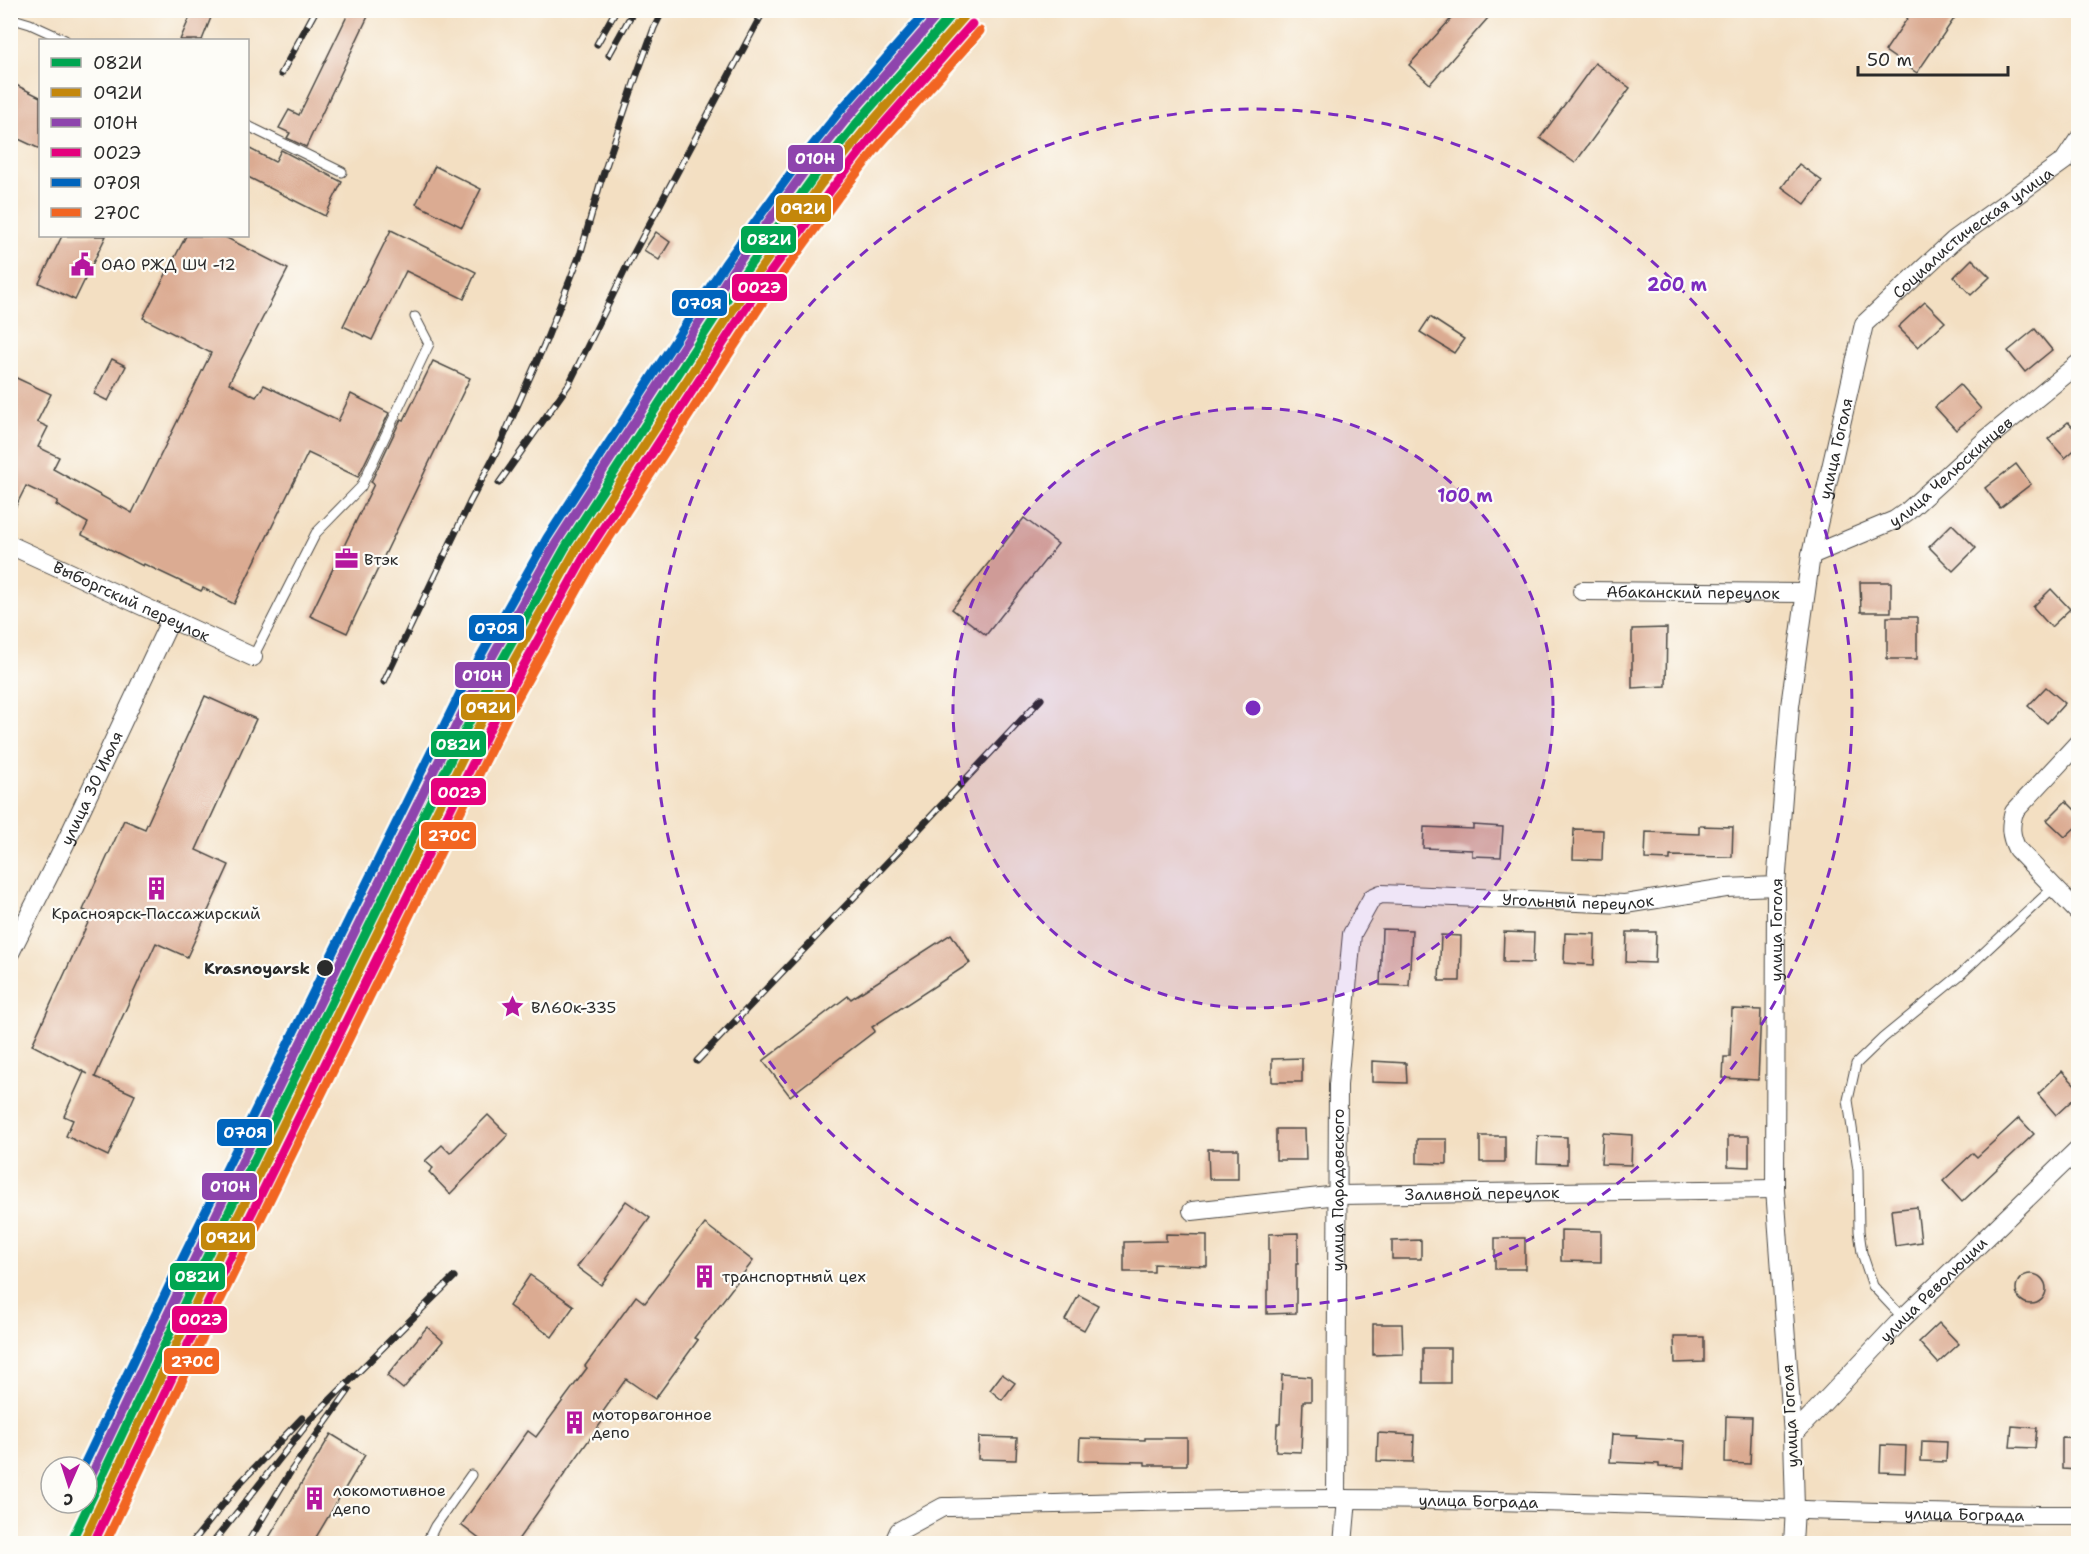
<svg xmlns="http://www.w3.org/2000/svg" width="2089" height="1554" viewBox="0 0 2089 1554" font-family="'Shantell Sans',sans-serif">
	<rect width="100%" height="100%" fill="#fdfcf7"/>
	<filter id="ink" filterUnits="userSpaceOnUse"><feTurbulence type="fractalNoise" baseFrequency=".0167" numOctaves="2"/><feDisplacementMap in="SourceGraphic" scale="12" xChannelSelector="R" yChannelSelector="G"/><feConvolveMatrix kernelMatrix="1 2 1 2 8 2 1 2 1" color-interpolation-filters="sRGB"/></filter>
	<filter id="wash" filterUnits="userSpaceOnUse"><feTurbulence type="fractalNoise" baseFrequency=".008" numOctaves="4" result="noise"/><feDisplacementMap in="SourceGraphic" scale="24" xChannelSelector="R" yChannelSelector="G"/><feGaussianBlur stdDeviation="1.35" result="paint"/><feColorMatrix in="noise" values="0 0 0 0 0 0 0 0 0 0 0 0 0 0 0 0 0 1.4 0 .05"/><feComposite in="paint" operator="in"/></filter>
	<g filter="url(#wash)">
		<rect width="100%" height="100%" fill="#f3dfc2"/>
		<g id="blocks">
			<g fill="#dbab92">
				<path d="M193,10H214L202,40H180Z"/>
				<path d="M350,10H371L306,147L287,138L290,133L279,128L289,110L299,115Z"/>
				<path d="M1459,10H1495L1430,84L1409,65Z"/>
				<path d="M1913,10H1960L1917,73L1885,51Z"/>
				<path d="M1595,63L1630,88L1575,163L1540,138Z"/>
				<path d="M10,82L40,97V149L10,135Z"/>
				<path d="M248,148L275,162L281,150L342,182L325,216L248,177Z"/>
				<path d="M1799,164L1822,181L1805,204L1782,187Z"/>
				<path d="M435,166L481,189L462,227L416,204Z"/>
				<path d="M391,230L476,272L464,299L406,271L372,340L343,326Z"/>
				<path d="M656,232L670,242L659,260L644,250Z"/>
				<path d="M62,236H106L75,300L39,283Z"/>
				<path d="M186,236H223L288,269L229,383L256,397L264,385L338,421L351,394L389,413L358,477L308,453L234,604L203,588L201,591L144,564L143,566L82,535L88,523L56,505L58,501L26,486L10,518V375L51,394L37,422L48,427L38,447L59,457L53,469L132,513L211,353L143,318Z"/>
				<path d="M1972,259L1990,277L1971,295L1954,277Z"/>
				<path d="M1925,302L1945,322L1918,347L1898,327Z"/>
				<path d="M1430,317L1464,339L1454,353L1420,332Z"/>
				<path d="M2035,329L2052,350L2025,372L2008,351Z"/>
				<path d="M112,359L126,366L108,401L94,394Z"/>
				<path d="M433,361L470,378L347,633L310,616L374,484L371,482L401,419L404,420Z"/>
				<path d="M1960,385L1981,409L1956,430L1935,407Z"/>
				<path d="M2068,422L2079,434V446L2065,458L2048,439Z"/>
				<path d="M2016,464L2031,484L2000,508L1985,488Z"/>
				<path d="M1024,518L1058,544L986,635L952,609Z"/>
				<path d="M1952,524L1976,548L1953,571L1929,547Z"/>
				<path d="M1860,582H1891V612H1861Z"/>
				<path d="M2051,589L2070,609L2051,627L2033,607Z"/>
				<rect x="1887" y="617" width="30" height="42"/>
				<path d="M1667,628L1666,686L1632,688V629Z"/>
				<path d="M2046,687L2065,703L2047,723L2028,706Z"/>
				<path d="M205,696L256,719L196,850L229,865L187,957L156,943L95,1077L135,1095L108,1156L66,1136L73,1120L64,1116L84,1072L88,1074L32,1045L92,914L83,910L124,820L145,829Z"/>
				<path d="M2066,801L2079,814V824L2065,837L2047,820Z"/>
				<path d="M1473,825L1503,827L1501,857L1472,856V850L1423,848L1424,827L1473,829Z"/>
				<path d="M1699,826L1733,827L1732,857L1670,856V860L1645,859L1646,832L1699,834Z"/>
				<path d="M1574,829L1603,830L1602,860L1573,859Z"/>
				<path d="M1382,929L1412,930L1409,986L1380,985Z"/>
				<path d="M1504,932L1534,933L1533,963L1503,962Z"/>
				<path d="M1627,932H1656L1655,963L1626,962Z"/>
				<path d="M1565,933L1595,934L1594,965L1564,963Z"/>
				<path d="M951,934L970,963L872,1027L875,1031L790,1096L763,1061L848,996L851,999Z"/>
				<path d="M1441,935L1461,936L1460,981H1439Z"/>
				<path d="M1732,1009L1761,1010L1758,1080L1723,1078L1724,1057H1730Z"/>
				<path d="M1302,1058V1082H1272V1059Z"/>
				<path d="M1372,1061L1406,1063L1407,1083L1372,1082Z"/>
				<path d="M2062,1071L2079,1089V1094L2056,1115L2038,1094Z"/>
				<path d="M488,1115L508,1135L450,1194L429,1172L433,1168L425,1161L442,1145L450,1153Z"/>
				<path d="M2019,1118L2034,1134L1962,1202L1943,1181L1973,1153L1977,1157Z"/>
				<path d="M1276,1129H1305L1306,1160H1276Z"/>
				<path d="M1603,1133L1632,1135L1631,1165L1601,1164Z"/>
				<rect x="1480" y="1136" width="25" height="26"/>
				<path d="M1538,1136L1567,1137V1164L1537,1163Z"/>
				<path d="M1728,1136H1749V1167L1728,1166Z"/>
				<path d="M1417,1139H1447V1164L1417,1163Z"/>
				<path d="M1208,1149H1238V1179H1209Z"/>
				<path d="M626,1201L650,1218L601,1285L577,1267Z"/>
				<path d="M1917,1207L1921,1242L1895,1246L1891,1210Z"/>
				<path d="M705,1224L753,1261L694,1338L698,1340L655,1399L626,1379L602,1413L606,1416L515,1544H486L461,1525L528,1431L536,1437L587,1368L585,1366L636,1296L645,1303Z"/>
				<path d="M1561,1230L1601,1231V1262L1561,1261Z"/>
				<path d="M1298,1233V1264H1296V1313L1267,1314V1290H1269V1234Z"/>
				<path d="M1166,1234L1207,1235V1266L1154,1264V1272H1124V1242L1166,1241Z"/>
				<rect x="1495" y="1238" width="30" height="31"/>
				<path d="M1421,1240V1259H1392V1241Z"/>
				<circle cx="2031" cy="1289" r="15"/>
				<path d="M530,1275L574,1306L552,1337L509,1306Z"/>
				<path d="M1079,1295L1098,1305L1084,1330L1065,1320Z"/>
				<path d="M1939,1323L1959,1344L1938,1363L1919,1342Z"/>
				<path d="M1373,1324H1402L1403,1354L1373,1355Z"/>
				<path d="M427,1327L443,1341L403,1389L387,1376Z"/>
				<path d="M1674,1337H1704V1362L1675,1363Z"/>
				<rect x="1423" y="1348" width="27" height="35"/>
				<path d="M1002,1374L1015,1383L1002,1400L990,1390Z"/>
				<path d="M1282,1375L1311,1377V1401H1303L1301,1452L1276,1451L1277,1424H1280Z"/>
				<path d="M1726,1416L1752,1417L1750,1464L1725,1463Z"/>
				<path d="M2012,1426L2037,1428L2035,1448L2010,1447Z"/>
				<path d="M1378,1433L1414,1435L1413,1462L1377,1461Z"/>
				<path d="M331,1434L365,1455L312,1544H265Z"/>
				<path d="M1612,1434L1637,1435L1636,1438L1685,1441L1684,1468L1659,1467V1464L1610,1462Z"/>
				<path d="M979,1437L1017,1438L1016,1460L978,1459Z"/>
				<path d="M2062,1437L2079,1438V1470L2062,1469Z"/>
				<path d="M1080,1438L1145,1440V1438H1187V1465H1145V1462L1079,1461Z"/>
				<path d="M1922,1441L1947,1442L1946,1462L1921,1461Z"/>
				<path d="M1881,1445L1906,1446L1905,1473L1880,1472Z"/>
			</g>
		</g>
	</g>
	<g filter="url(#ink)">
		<use href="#blocks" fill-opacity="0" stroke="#494642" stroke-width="1.5"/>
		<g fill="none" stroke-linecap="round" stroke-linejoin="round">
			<defs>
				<g id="service">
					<path d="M10,18L30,24L65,40"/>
					<path d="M248,126L342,172"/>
					<path d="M253,657L316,533L361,487L429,344L415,317"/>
					<path d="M1903,1318L1873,1286L1862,1253L1859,1231L1858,1170L1848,1100L1856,1064L1883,1038L1960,975L2054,887"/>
					<path d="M426,1544L435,1526L471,1475"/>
				</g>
				<g id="minor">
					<path id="s1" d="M10,545L253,657"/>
					<path id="s2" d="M1811,555L1895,520L1908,511L1988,438L2078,364"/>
					<path id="s3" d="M1582,591L1805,593"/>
					<path d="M2078,743L2014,812C2010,826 2010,835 2017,849L2078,912"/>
					<path id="s4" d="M10,953L65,844L171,619"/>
					<path id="s5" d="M1192,1211L1338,1195L1775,1189"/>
					<path id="s6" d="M1793,1435L1903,1318L2078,1149"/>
					<path id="s7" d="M1336,1499L1338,1085L1352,934L1372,898L1381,894L1625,904L1726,888L1776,886"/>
					<path id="s8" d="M893,1544L899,1531L943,1507C1074,1504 1205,1499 1337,1499C1584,1499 1831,1515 2078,1515"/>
					<path d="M1343,1544L1347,1499"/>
					<path id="s9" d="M1793,1544L1795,1508L1793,1435L1775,1189L1776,886L1790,706L1811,555L1864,324L1954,240L2064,161L2078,140"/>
				</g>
			</defs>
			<use href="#service" stroke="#494642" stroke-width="11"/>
			<use href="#minor" stroke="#494642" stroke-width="20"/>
			<use href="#service" stroke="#fff" stroke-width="9"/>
			<use href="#minor" stroke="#fff" stroke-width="18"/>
			<defs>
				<g id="rail">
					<path d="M597,44L616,10"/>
					<path d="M609,55L634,10"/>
					<path d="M281,74L316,10"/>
					<path d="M499,483L569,384L627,266L764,10"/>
					<path d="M384,682L470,502L500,445L547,338L581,252L600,184L635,80L654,28L663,10"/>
					<path d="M697,1061L906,843L1041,699"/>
					<path d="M191,1544L240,1483L302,1418"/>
					<path d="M212,1544L311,1419L454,1277"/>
					<path d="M247,1544L291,1471L349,1390"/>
				</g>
			</defs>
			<use href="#rail" stroke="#2b2b2b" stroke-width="7"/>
			<use href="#rail" stroke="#fdfcf7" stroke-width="4.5" stroke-dasharray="14" stroke-linecap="butt"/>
			<defs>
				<path id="rail-1" d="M70,1544L190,1291L481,698L565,548L742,276L813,178L856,124L956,10"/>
				<path id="rail-2" d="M82,1544L199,1296L490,703L574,553L751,282L821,184L864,131L964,17"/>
				<path id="rail-3" d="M87,1484L181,1286L472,693L556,543L733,270L804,172L848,117L942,10"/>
				<path id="rail-4" d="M93,1544L209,1300L500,708L583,559L759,288L830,191L872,137L972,24"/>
				<path id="rail-5" d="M83,1467L171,1282L462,689L547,538L725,264L796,166L840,111L928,10"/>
				<path id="rail-6" d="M105,1544L218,1305L509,713L592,564L768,294L838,197L880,144L980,31"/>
			</defs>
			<use href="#rail-1" stroke="#fdfcf7" stroke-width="14"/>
			<use href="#rail-2" stroke="#fdfcf7" stroke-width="14"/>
			<use href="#rail-3" stroke="#fdfcf7" stroke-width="14"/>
			<use href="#rail-4" stroke="#fdfcf7" stroke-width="14"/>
			<use href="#rail-5" stroke="#fdfcf7" stroke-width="14"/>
			<use href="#rail-6" stroke="#fdfcf7" stroke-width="14"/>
			<use href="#rail-1" stroke="#00a651" stroke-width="9"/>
			<use href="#rail-2" stroke="#c4870b" stroke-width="9"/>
			<use href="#rail-3" stroke="#8e44ad" stroke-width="9"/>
			<use href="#rail-4" stroke="#e5007d" stroke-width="9"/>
			<use href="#rail-5" stroke="#0065bd" stroke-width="9"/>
			<use href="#rail-6" stroke="#f26522" stroke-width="9"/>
		</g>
	</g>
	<circle cx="1253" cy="708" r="300" fill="#7b2cbf" fill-opacity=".12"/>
	<g fill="none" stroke="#7b2cbf" stroke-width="3" stroke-dasharray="10 8">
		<circle cx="1253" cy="708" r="300"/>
		<circle cx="1253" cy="708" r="599"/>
	</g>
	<defs>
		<symbol id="civic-bare" viewBox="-9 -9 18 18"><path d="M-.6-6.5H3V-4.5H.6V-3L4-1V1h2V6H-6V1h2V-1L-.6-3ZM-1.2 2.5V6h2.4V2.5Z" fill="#b5179e" stroke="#fdfcf7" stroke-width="2.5" paint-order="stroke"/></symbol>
		<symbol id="office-bare" viewBox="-9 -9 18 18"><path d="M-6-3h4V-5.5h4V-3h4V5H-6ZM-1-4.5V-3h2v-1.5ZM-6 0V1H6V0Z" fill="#b5179e" stroke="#fdfcf7" stroke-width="2.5" paint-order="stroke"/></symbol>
		<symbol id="building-bare" viewBox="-9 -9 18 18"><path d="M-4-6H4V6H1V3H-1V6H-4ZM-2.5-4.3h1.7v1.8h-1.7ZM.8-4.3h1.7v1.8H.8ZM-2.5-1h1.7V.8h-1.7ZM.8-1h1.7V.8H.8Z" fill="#b5179e" stroke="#fdfcf7" stroke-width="2.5" paint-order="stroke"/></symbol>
		<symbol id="sight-bare" viewBox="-9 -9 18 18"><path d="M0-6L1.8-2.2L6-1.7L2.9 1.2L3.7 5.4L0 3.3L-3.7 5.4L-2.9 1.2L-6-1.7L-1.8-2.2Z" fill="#b5179e" stroke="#fdfcf7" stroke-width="2.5" paint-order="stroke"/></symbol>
	</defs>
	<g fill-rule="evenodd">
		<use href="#civic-bare" x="66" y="248" width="33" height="33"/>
		<use href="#office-bare" x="330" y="542" width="33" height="33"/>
		<use href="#building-bare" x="140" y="872" width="33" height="33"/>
		<use href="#sight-bare" x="496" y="990" width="33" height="33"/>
		<use href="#building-bare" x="688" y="1260" width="33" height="33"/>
		<use href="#building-bare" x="558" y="1406" width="33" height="33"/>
		<use href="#building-bare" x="298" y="1482" width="33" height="33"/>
	</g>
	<circle fill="#2b2b2b" stroke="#fdfcf7" stroke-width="2" cx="325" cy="968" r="9"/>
	<g text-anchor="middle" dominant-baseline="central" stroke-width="4.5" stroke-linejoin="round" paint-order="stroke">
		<g font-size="16" fill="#2b2b2b" stroke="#fdfcf7">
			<text stroke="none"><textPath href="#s9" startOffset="1371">Социалистическая улица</textPath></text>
			<text stroke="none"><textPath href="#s9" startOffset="1101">улица Гоголя</textPath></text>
			<text stroke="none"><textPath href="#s2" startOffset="165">улица Челюскинцев</textPath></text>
			<text stroke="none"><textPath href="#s3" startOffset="111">Абаканский переулок</textPath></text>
			<text stroke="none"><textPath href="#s1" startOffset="134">Выборгский переулок</textPath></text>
			<text stroke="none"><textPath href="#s4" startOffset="184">улица 30 Июля</textPath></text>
			<text stroke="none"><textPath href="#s7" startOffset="814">Угольный переулок</textPath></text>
			<text stroke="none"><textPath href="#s9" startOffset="615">улица Гоголя</textPath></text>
			<text stroke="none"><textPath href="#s7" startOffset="309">улица Парадовского</textPath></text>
			<text stroke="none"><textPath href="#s5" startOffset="291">Заливной переулок</textPath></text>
			<text stroke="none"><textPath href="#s6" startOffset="202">улица Революции</textPath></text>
			<text transform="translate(1790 1416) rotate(-93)">улица Гоголя</text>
			<text stroke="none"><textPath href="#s8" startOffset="600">улица Бограда</textPath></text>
			<text stroke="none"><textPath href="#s8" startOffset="1086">улица Бограда</textPath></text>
		</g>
		<g font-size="16" fill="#2b2b2b" stroke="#fdfcf7" text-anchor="start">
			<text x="101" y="264">ОАО РЖД ШЧ -12</text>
			<text x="364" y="559">Втэк</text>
			<text x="156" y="913" text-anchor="middle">Красноярск-Пассажирский</text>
			<text x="531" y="1007">ВЛ60к-335</text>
			<text x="722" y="1276">транспортный цех</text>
			<text x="592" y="1414">моторвагонное<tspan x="592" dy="18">депо</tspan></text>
			<text x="333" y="1490">локомотивное<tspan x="333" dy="18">депо</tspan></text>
		</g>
		<g font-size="16" font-weight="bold" fill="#2b2b2b" stroke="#fdfcf7" text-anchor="end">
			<text x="310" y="968">Krasnoyarsk</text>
		</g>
	</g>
	<circle cx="1253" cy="708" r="9" fill="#7b2cbf" stroke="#fdfcf7" stroke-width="3"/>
	<g font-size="18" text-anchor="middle" font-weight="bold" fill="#7b2cbf" stroke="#fdfcf7" stroke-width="4.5" stroke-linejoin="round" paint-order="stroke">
		<text x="1677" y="291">200 m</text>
		<text x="1465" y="502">100 m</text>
	</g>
	<g stroke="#fdfcf7" stroke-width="2">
		<rect x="787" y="144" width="57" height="29" rx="6" fill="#8e44ad"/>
		<rect x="775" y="194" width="57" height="29" rx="6" fill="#c4870b"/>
		<rect x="740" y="225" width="57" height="29" rx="6" fill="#00a651"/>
		<rect x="731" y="273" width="57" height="29" rx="6" fill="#e5007d"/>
		<rect x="671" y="289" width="57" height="28" rx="6" fill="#0065bd"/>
		<rect x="468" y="614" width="57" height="28" rx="6" fill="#0065bd"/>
		<rect x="454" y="661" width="57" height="28" rx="6" fill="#8e44ad"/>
		<rect x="460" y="693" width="56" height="28" rx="6" fill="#c4870b"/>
		<rect x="430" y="730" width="57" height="28" rx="6" fill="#00a651"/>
		<rect x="430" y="777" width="57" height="29" rx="6" fill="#e5007d"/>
		<rect x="420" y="821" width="57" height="29" rx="6" fill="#f26522"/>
		<rect x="216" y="1118" width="57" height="29" rx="6" fill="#0065bd"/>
		<rect x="201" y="1172" width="57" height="29" rx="6" fill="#8e44ad"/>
		<rect x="200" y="1222" width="56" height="29" rx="6" fill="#c4870b"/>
		<rect x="169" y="1262" width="57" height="29" rx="6" fill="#00a651"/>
		<rect x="171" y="1305" width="57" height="29" rx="6" fill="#e5007d"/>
		<rect x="163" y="1347" width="57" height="28" rx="6" fill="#f26522"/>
	</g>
	<g font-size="16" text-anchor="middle" font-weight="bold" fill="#fff">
		<text x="815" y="164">010Н</text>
		<text x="803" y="214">092И</text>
		<text x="769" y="245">082И</text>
		<text x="759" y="293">002Э</text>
		<text x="700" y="309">070Я</text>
		<text x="496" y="634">070Я</text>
		<text x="482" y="681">010Н</text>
		<text x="488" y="713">092И</text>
		<text x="458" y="750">082И</text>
		<text x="459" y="798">002Э</text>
		<text x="449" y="841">270С</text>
		<text x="245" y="1138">070Я</text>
		<text x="230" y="1192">010Н</text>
		<text x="228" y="1243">092И</text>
		<text x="197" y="1282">082И</text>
		<text x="200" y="1325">002Э</text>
		<text x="192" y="1367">270С</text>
	</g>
	<rect width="2089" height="1554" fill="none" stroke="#fdfcf7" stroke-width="36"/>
	<rect x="39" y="39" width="210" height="198" fill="#fdfcf7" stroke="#a9a8a5" stroke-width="1.5"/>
	<rect x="51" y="58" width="30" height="9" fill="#00a651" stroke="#a9a8a5" stroke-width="1.5"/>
	<text x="93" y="69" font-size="18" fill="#2b2b2b">082И</text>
	<rect x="51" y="88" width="30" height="9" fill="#c4870b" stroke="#a9a8a5" stroke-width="1.5"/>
	<text x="93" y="99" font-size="18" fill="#2b2b2b">092И</text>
	<rect x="51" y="118" width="30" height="9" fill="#8e44ad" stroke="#a9a8a5" stroke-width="1.5"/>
	<text x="93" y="129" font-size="18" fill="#2b2b2b">010Н</text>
	<rect x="51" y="148" width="30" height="9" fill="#e5007d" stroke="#a9a8a5" stroke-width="1.5"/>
	<text x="93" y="159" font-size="18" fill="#2b2b2b">002Э</text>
	<rect x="51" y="178" width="30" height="9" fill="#0065bd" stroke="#a9a8a5" stroke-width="1.5"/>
	<text x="93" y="189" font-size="18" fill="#2b2b2b">070Я</text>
	<rect x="51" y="208" width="30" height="9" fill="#f26522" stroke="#a9a8a5" stroke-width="1.5"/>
	<text x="93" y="219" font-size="18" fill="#2b2b2b">270С</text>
	<g transform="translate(69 1485) rotate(183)"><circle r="28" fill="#fdfcf7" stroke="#a9a8a5" stroke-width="1.5"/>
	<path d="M0-4.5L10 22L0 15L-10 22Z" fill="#b5179e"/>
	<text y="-9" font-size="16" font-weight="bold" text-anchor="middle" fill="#2b2b2b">С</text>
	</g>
	<path d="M1858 66v9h150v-9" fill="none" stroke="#2b2b2b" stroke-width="3"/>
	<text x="1867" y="66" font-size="18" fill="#2b2b2b" stroke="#fdfcf7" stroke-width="4.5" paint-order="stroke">50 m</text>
</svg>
